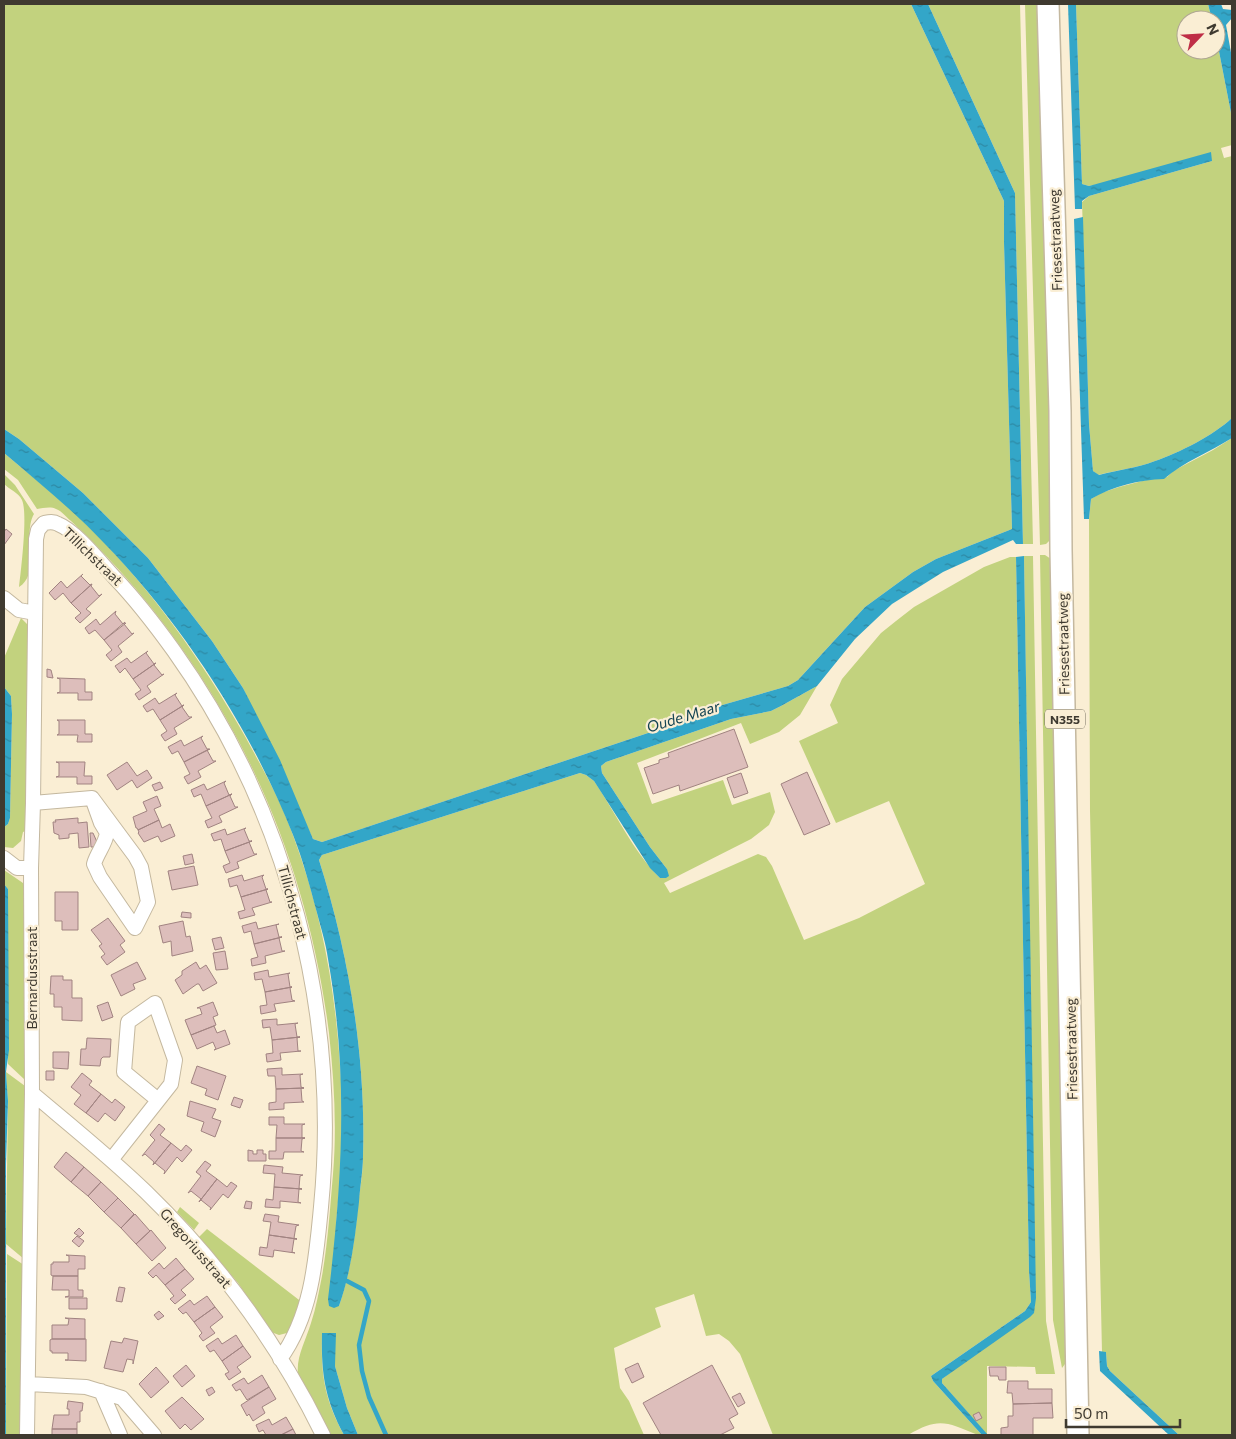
<svg xmlns="http://www.w3.org/2000/svg" width="1236" height="1439" font-family="Commissioner,sans-serif">
<style>
.green{fill:#c2d27e}
.water{fill:url(#water-ripples)}
.lines{fill:none;stroke-linecap:round;stroke-linejoin:round}
.stream{stroke:#33a6c8;stroke-width:4.5}
.building{fill:#ddbebb;stroke:#a18381}
.minor-casing{stroke:#c4b89f;stroke-width:16}
.primary-casing{stroke:#c4b89f;stroke-width:24}
.minor{stroke:#fff;stroke-width:14}
.primary{stroke:#fff;stroke-width:21}
.labels{text-anchor:middle;dominant-baseline:central;stroke-width:4.5;stroke-linejoin:round;paint-order:stroke}
.shield{fill:#faeed4;stroke:#777061;stroke-width:1}
.shield-label{font-size:12px;font-weight:bold;fill:#3f3a30}
.street-label{font-size:14px;fill:#3f3a30;stroke:#faeed4}
.water-label{font-size:15px;font-style:italic;fill:#134352;stroke:#faeed4}
</style>
<defs>
<pattern id="water-ripples" width="26" height="14" patternUnits="userSpaceOnUse" patternTransform="scale(1.25)"><rect width="26" height="14" fill="#33a6c8"/><path d="M2 4q2-2 4 0t4 0M15 11q2-2 4 0t4 0" fill="none" stroke="#2d88a3"/></pattern>
</defs>
<rect width="100%" height="100%" fill="#faeed4"/>
<path class="green" d="M4,4H911L1004,201V243L1012,529L936,559L913,572L865,607L798,680L788,686L705,710L657,730L322,842L313,839L243,688L212,641L148,558L83,493L19,439L4,429Z
M928,4H1020L1033,544H1023L1015,193Z
M1025,4H1039L1053,537L1046,544L1040,545Z
M1076,4H1208L1212,20H1186V50H1216V36L1232,118V145L1221,148L1224,158L1232,156V418C1214,435 1179,453 1155,461C1137,468 1117,470 1098,475L1093,471L1089,424L1082,202L1089,196L1212,161L1089,186L1082,184Z
M1232,438V1435H1179L1110,1371L1107,1366L1106,1352H1102L1090,811L1089,519L1091,499L1101,493L1119,487L1146,480L1167,477L1173,471L1213,450Z
M4,453C30,475 57,496 81,519C147,583 201,658 246,738C264,771 282,803 294,838C321,911 335,987 340,1065C343,1102 343,1139 341,1176C339,1195 336,1214 336,1234C336,1258 338,1282 339,1306C350,1273 355,1240 358,1205C360,1189 363,1173 363,1156C366,1056 349,955 319,860L322,855L580,773L586,775L594,781C616,813 632,850 660,878L667,869L650,847L602,773L601,766L606,762L731,719L771,711L781,706L817,686L800,715L779,732L750,744L741,723L637,763L652,804L723,780L732,805L770,792L775,812L769,825L751,839L664,883L670,893L758,854L766,857L772,866L804,940L859,918L925,884L889,801L836,823L799,741L838,723L830,705L842,679L881,633L896,621L914,607L984,567L1010,557H1016L1029,1271L1031,1302L1025,1311L931,1376L933,1381L982,1435H978C946,1422 939,1417 908,1435H773L740,1354L729,1341L719,1334L706,1336L694,1294L655,1308L661,1327L614,1348L620,1388L629,1401L644,1435H358L347,1408L335,1366V1333L322,1334C321,1375 324,1398 344,1435H331L298,1374C296,1357 306,1340 311,1323C316,1308 319,1291 322,1276C328,1242 330,1208 333,1174C337,1127 334,1079 329,1033C308,866 244,717 135,588C115,565 94,542 71,521C67,518 62,511 56,509C51,506 43,508 37,509L18,480L4,469Z
M4,474L15,485L34,514C22,534 41,574 19,587C21,570 28,513 22,500C19,493 9,489 4,484Z
M1040,555H1045L1051,559L1068,1340L1065,1364L1062,1368L1053,1320Z
M1024,556H1033L1046,1321L1055,1374H1036L1035,1367L987,1366V1435L942,1383V1379L1035,1307Z
M21,618L27,624L29,631L28,830L23,832L21,841L13,848L4,847V827L8,824L10,818L12,714L11,696L4,687V658Z
M4,870L23,883L26,889L25,1080L8,1064V889L4,884Z
M6,1072L25,1086L24,1259L6,1244L8,1101Z
M180,1207L199,1223L194,1230L177,1212Z
M207,1229L303,1303L291,1332L279,1335L271,1332L238,1283L199,1237Z
M7,1254L24,1265L23,1435H6Z"/>
<path class="water" d="M911,4H928L1015,193L1023,544H1016L1013,540L943,572L892,604L855,639L817,686L781,706L771,711L731,719L606,762L601,766L602,773L650,847L667,869L669,876L666,878H660L650,868L594,781L586,775L580,773L322,855L319,860C349,955 366,1056 363,1156C363,1171 360,1187 359,1202C355,1238 351,1272 339,1306L334,1308L329,1306L328,1299C342,1183 349,1076 328,959C326,944 321,928 317,913C310,887 303,860 293,835C252,731 182,623 104,543C73,510 38,482 4,453V429L19,439L83,493L148,558L212,641L243,688L280,760L313,839L322,842L657,730L705,710L788,686L798,680L865,607L913,572L936,559L1012,529L1004,243V201Z
M1068,4H1076L1082,184L1089,186L1211,152L1212,161L1089,196L1082,201V209H1075Z
M1208,4H1221L1223,9L1232,10V18L1226,25L1232,58V118L1216,36V20H1212Z
M1083,217L1089,424L1093,471L1099,475C1117,470 1137,468 1155,461C1179,453 1214,435 1232,418V438C1210,452 1183,462 1164,479C1139,480 1113,486 1091,499L1089,519H1084L1074,219Z
M1024,556L1036,1298L1034,1313L1030,1317L942,1379V1383L988,1435H982L933,1381L931,1376L1025,1311L1031,1302L1029,1271L1016,557Z
M4,687L11,696L12,714L10,818L8,824L4,827Z
M4,884L8,889L9,1050L6,1072L8,1101L6,1164V1435H4Z
M322,1333H336L335,1366L347,1408L358,1435H344C325,1399 321,1374 322,1333Z
M1099,1351L1106,1352L1107,1366L1110,1371L1179,1435H1169L1100,1371Z"/>
<g class="lines">
<path class="stream" d="M347,1281L364,1290L369,1301L359,1345L362,1371L369,1397L386,1435"/>
</g>
<path class="building" d="M6,529L12,534L4,545V532Z
M83,574L81,576L90,585L92,584L71,603L63,593L55,600L49,593L61,581L67,588Z
M92,584L91,586L99,596L102,594L86,609L91,613L80,623L75,618L81,613L71,603Z
M116,611L115,614L123,624L125,622L104,640L95,630L89,634L85,628L96,619L100,625Z
M126,623L124,624L132,634L134,633L118,646L122,652L111,661L106,655L112,650L104,640Z
M148,651L146,653L154,664L156,663L133,679L125,668L120,673L115,666L127,658L131,663Z
M156,663L154,665L162,675L164,674L147,686L151,692L139,700L135,694L141,690L133,679Z
M47,669L51,670L53,678L47,677Z
M57,678L85,679V692H92V700H78V693H57L60,692V679Z
M177,693L175,695L182,706L184,705L160,720L153,709L147,712L143,706L155,698L159,704Z
M184,705L182,707L189,717H192L174,728L177,734L165,741L161,735L167,731L160,720Z
M57,720H85V734H92V742H77L78,735H57L59,734V721Z
M734,729L748,767L680,791L679,785L653,794L644,768L659,763V760L669,757L668,753Z
M203,736L201,738L207,749H209L184,762L178,751L172,754L168,747L181,740L184,746Z
M210,749L207,750L213,761H216L198,771L201,777L188,784L184,777L190,774L184,762Z
M56,762H85L84,776H92V784H77V777H56L59,776V763Z
M127,762L137,776L147,770L152,778L137,788L132,780L117,790L107,775Z
M807,772L830,824L804,835L781,784Z
M741,773L748,793L734,798L727,778Z
M226,781L224,783L229,795L232,794L206,806L201,794L194,797L191,790L204,784L207,790Z
M160,782L163,788L155,791L152,785Z
M232,794L230,796L235,807H238L219,816L222,822L208,828L205,821L212,818L206,806Z
M157,796L161,806L154,809L159,820L138,830L137,828H136L133,817L147,811L143,802Z
M78,818V823L87,822L89,847L79,848L78,833L69,834V838L59,839V835L54,833L53,822H56L55,820Z
M159,820L162,828L170,824L175,836L161,842L158,836L144,842L138,833L139,832L138,830Z
M246,828L244,829L249,841H252L225,851L221,839L214,841L211,834L225,829L227,835Z
M90,833H93L97,842L94,847H91Z
M252,841L249,842L254,854H257L237,862L239,868L226,873L223,866L230,863L225,851Z
M192,854L194,863L185,865L183,856Z
M194,866L198,885L172,890L168,871Z
M242,875L244,881L264,875L262,877L266,889H268L241,897L237,885L230,887L228,879Z
M268,889L266,890L270,902H272L252,908L255,915L240,919L238,912L245,910L241,897Z
M55,892H78V930H62V921H55Z
M182,912L191,913V918L181,917Z
M108,918L125,941L120,945L125,952L107,965L101,957L105,954L99,946L102,944L91,930Z
M183,921L186,937L190,936L193,951L172,956L171,941L163,943L159,926Z
M256,922L258,929L279,924L276,925L279,937H282L254,944L251,931L244,933L242,926Z
M221,937L224,948L215,950L212,939Z
M282,937L279,938L282,951H285L265,956L266,963L252,966L251,959L258,957L254,944Z
M225,951L228,969L216,970L213,953Z
M137,962L146,979L133,984L135,989L121,996L111,975Z
M196,962L200,969L206,965L217,983L203,991L199,984H197L183,994L175,980L182,975V971Z
M268,970L269,977L290,973L288,974L290,987H292L265,992L262,979L255,980L254,973Z
M51,976H63V980H72V998H82V1021L62,1020V1007H54V994H50Z
M292,987L290,988L292,1000L295,1001L274,1004L276,1011L261,1014L260,1006L267,1005L265,992Z
M108,1002L113,1017L102,1021L97,1006Z
M213,1002L218,1015L213,1017L216,1025L191,1035L185,1020L202,1014L200,1008H197Z
M277,1019V1025L298,1023L295,1024L297,1037H300L272,1040L270,1027L263,1028L262,1020Z
M214,1026L217,1033L225,1030L230,1044L214,1050L216,1049L213,1042L197,1049L191,1035Z
M300,1037L297,1038L298,1051H301L280,1053L281,1060L267,1062L266,1054L273,1053L272,1040Z
M87,1038L111,1039L110,1057H103L101,1059L100,1066L80,1065L81,1049H86Z
M53,1052H69L68,1069L53,1068Z
M197,1066L226,1076L218,1100L205,1095L207,1089L191,1083Z
M282,1068V1075L303,1074L300,1075L301,1087L304,1088L276,1089L275,1076H268L267,1069Z
M46,1071H54V1080H46Z
M82,1073L92,1081L89,1085L101,1094L86,1113L74,1104L81,1095L71,1087Z
M301,1088L302,1101L304,1102L284,1103V1109L269,1110V1103L276,1102V1089L304,1088Z
M101,1094L112,1103L115,1099L125,1107L115,1121L105,1113L98,1122L86,1113Z
M234,1097L243,1100L240,1108L231,1105Z
M190,1101L216,1109L212,1118L221,1121L215,1137L201,1131L204,1122L187,1116Z
M269,1117H284V1124H305L302,1125V1138H305H276L277,1125H269Z
M159,1124L165,1129L160,1135L171,1143L153,1165L154,1162L145,1154L142,1156L155,1140L150,1135Z
M276,1138H305L302,1139L301,1151L304,1152H284L283,1159H269V1151H276Z
M171,1143L181,1151L186,1145L192,1150L182,1162L177,1157L164,1174L165,1171L155,1163L153,1165Z
M248,1150L253,1151V1154H257V1150H263V1154H266V1161H248Z
M66,1152L84,1167L71,1182L54,1167Z
M205,1161L211,1165L206,1171L217,1179L199,1202L201,1199L191,1191L188,1193L201,1176L196,1172Z
M264,1165L283,1167L282,1173L303,1175L300,1176L299,1188L302,1189L274,1187L275,1174L263,1173Z
M84,1167L101,1182L88,1196L71,1182Z
M217,1179L227,1187L231,1182L237,1186L228,1198L223,1194L210,1210L211,1208L201,1200L199,1202Z
M101,1182L118,1198L104,1212L88,1196Z
M274,1187L302,1189H299L298,1202L301,1203L280,1201V1208L265,1207L266,1199L273,1200Z
M118,1198L134,1214L121,1228L104,1212Z
M246,1201L252,1202L251,1209L244,1208Z
M135,1214L150,1231L136,1244L121,1228Z
M265,1214L279,1216L278,1222L299,1225L296,1226L294,1238L297,1239L269,1235L271,1222L263,1221Z
M79,1228L84,1233L80,1237L74,1233Z
M151,1230L166,1248L152,1261L136,1244Z
M269,1235L297,1239H294L292,1252L295,1253L274,1250L273,1257L259,1255L260,1247L267,1248Z
M77,1236L84,1241L79,1247L72,1241Z
M66,1255L85,1256V1269H78V1276H53L51,1275V1264H53V1262H69V1256Z
M176,1258L185,1269L165,1285L156,1275L153,1278L148,1273L159,1263L164,1269Z
M185,1269L194,1279L181,1290L186,1295L175,1304L170,1299L174,1296L165,1285Z
M53,1276H78V1290H83V1297H65L69,1296V1290H52Z
M119,1287L125,1288L122,1302L116,1301Z
M207,1296L215,1307L194,1322L186,1312L183,1314L178,1309L190,1300L194,1305Z
M69,1298H87V1309H69Z
M215,1307L223,1317L210,1327L215,1333L203,1341L199,1336L202,1333L194,1322Z
M159,1311L164,1316L158,1320L154,1315Z
M65,1318L85,1319V1339H52V1325H68L69,1319Z
M236,1335L243,1346L222,1361L214,1350L210,1352L206,1346L218,1338L222,1344Z
M124,1338L138,1341L133,1364V1360L127,1359L123,1372L104,1368L111,1341L122,1343Z
M52,1339H86V1361L65,1360H68V1353H52V1351H50V1340Z
M243,1346L251,1357L237,1367L241,1372L229,1380L225,1374L229,1372L222,1361Z
M638,1363L644,1377L632,1383L625,1369Z
M186,1365L195,1376L182,1387L173,1376Z
M712,1365L738,1414L729,1419L734,1428L720,1435H661L643,1403Z
M156,1367L169,1382L151,1398L139,1384Z
M989,1367H1006V1380H999L998,1376H990Z
M262,1375L269,1387L247,1400L240,1389L236,1391L232,1385L244,1378L248,1384Z
M1008,1381H1028V1389H1052V1403L1013,1404L1012,1393H1007Z
M212,1387L215,1392L209,1396L206,1390Z
M269,1387L276,1399L262,1407L265,1413L253,1421L249,1414L247,1416L241,1405Z
M740,1393L745,1403L738,1407L732,1397Z
M182,1397L204,1419L191,1430L185,1424L180,1429L165,1411Z
M68,1401L83,1403L82,1411H80V1422H77V1429H52L54,1415H69V1409H67Z
M1052,1403L1053,1418H1033V1435H1001V1428L1008,1427V1416H1013V1404Z
M979,1412L982,1418L976,1421L973,1415Z
M286,1417L293,1429L281,1435H266L263,1430L259,1432L256,1425L269,1419L272,1425Z
M52,1429H77V1435H52Z
M293,1429L296,1435H281Z"/>
<g class="lines">
<g class="minor-casing">
<path id="minor" d="M4,598L19,610L35,613
M33,803L92,798L135,856L141,867L148,902L135,928L100,877L94,864C97,853 105,845 107,833L101,823L92,798
M4,858L17,868H31
M32,1093C70,1125 110,1157 146,1192C218,1262 279,1345 323,1435
M111,1160L171,1084L175,1060L155,1003L128,1022L124,1072L158,1100
M28,1384L86,1387L122,1398L154,1435
M101,1391L120,1435
M27,1435L32,1093L31,868L33,803L36,539L38,530L44,523C49,522 53,521 58,524C76,531 101,563 115,578C137,601 156,626 174,651C288,811 340,1012 321,1207C316,1259 312,1315 280,1359"/>
</g>
<g class="primary-casing">
<path id="primary" d="M1048,4L1060,411L1061,550L1078,1435"/>
</g>
<use href="#minor" class="minor"/>
<use href="#primary" class="primary"/>
</g>
<g class="labels">
<rect class="shield" x="1045" y="709.5" width="40" height="19" rx="4"/>
<g class="shield-label">
<text x="1065" y="719">N355</text>
</g>
<g class="street-label">
<text transform="translate(1055 240) rotate(-92)">Friesestraatweg</text>
<text transform="translate(93 556) rotate(44)">Tillichstraat</text>
<text transform="translate(1063 644) rotate(-91)">Friesestraatweg</text>
<text transform="translate(293 902) rotate(75)">Tillichstraat</text>
<text transform="translate(31 978) rotate(-90)">Bernardusstraat</text>
<text transform="translate(1071 1049) rotate(-91)">Friesestraatweg</text>
<text transform="translate(196 1248) rotate(49)">Gregoriusstraat</text>
</g>
<g class="water-label">
<text transform="translate(683 716) rotate(-17)">Oude Maar</text>
</g>
</g>
<rect width="1236" height="1439" fill="none" stroke="#3f3a30" stroke-width="10"/>
<g transform="translate(1201 35) rotate(65)"><circle r="24" fill="#faeed4" stroke="#afa692"/>
<path d="M0-4L9 19L0 12L-9 19Z" fill="#bf2e46"/>
<text y="-8" font-size="14" font-weight="bold" text-anchor="middle" fill="#3f3a30">N</text>
</g>
<path d="M1066 1419v8h114v-8" fill="none" stroke="#3f3a30" stroke-width="2.5"/>
<text x="1074" y="1419" font-size="15" fill="#3f3a30" stroke="#faeed4" stroke-width="4" paint-order="stroke">50 m</text>
</svg>
